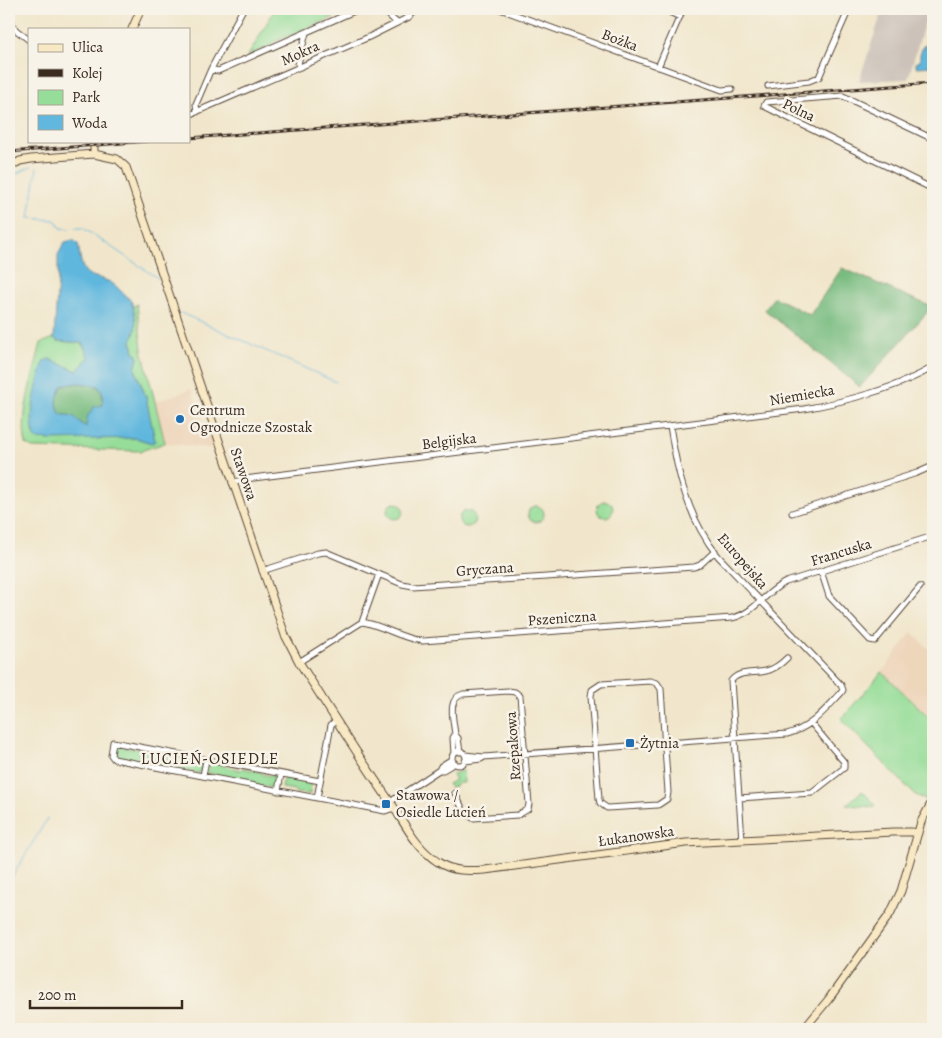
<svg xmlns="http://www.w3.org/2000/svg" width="942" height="1038" font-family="Alegreya,serif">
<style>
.built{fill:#eed6bb}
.industrial{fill:#ccc2b9}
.green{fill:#95dd98;stroke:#68845b}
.forest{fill:#78bc80;stroke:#5a734f}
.water{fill:#61b7de;stroke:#4e707e;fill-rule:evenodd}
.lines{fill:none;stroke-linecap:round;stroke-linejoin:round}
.stream{stroke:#61b7de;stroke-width:1}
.street-casing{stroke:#564638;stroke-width:7}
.secondary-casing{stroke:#564638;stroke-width:9}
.street{stroke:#fff;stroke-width:5}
.secondary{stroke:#f8e8c3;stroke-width:7}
.rail-casing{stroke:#3b2a1e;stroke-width:3}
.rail{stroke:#f7f3e8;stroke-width:1;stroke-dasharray:4;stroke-linecap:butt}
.poi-dot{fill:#1f6fb2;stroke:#f7f3e8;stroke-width:2}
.labels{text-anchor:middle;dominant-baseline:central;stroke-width:5;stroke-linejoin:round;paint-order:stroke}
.street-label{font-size:15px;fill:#3b2a1e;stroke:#f7f3e8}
.poi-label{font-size:15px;fill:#3b2a1e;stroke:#f7f3e8;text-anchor:start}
.neighbourhood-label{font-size:16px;letter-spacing:1px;fill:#3b2a1e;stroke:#f7f3e8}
</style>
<rect width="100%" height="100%" fill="#f7f3e8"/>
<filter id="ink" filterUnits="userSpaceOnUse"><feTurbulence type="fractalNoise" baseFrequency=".02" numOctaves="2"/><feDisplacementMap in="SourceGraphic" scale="10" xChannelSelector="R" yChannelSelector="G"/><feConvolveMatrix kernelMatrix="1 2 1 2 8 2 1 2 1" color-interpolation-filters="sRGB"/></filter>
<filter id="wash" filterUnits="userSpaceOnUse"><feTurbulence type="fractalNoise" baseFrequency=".0096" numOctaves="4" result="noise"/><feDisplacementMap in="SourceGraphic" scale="20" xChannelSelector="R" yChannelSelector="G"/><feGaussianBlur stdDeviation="1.12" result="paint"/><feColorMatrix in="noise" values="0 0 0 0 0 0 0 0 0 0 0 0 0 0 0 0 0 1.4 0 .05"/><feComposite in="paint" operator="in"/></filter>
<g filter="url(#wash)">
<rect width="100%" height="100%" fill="#f1e6cb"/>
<path class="built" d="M191,389L204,426L208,425L216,449L165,443L155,402Z
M912,632L933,653V721L882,672Z"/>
<path class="industrial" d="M883,9H933V25L924,24L908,79L859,81Z"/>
<path class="green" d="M275,9H324L335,17L274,42L272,45L248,56Z
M137,304L142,349L165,443L140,451L32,448L26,444C19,414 34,373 41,343L54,338L58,341L82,343L89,357L77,371L49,359L33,433L136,438L152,443L146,397L135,369L138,358L134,351L131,341C137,331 136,318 133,307Z
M597 509a8 8 0 1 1 16 0a8 8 0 1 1-16 0Z
M387 511a8 8 0 1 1 16 0a8 8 0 1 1-16 0Z
M528 514a8 8 0 1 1 16 0a8 8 0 1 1-16 0Z
M459 519a8 8 0 1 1 16 0a8 8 0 1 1-16 0Z
M882,672L933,721V790L925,800L914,794L841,719Z
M118,745H122L124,747L132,749L135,748L160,752L161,755L175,757L178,756L199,760L203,765L199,773L172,769L170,766L161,765L159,766L135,762L133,759L116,758L115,755Z
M212,762L240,770L243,768L261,772L262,774L271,776L274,774L277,779L276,786L273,788L246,783L244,781L235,779L233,780L218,778L217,775L207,773L208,765Z
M463,770L464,783H459L451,788L448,784L455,780L452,775Z
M285,777L311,781L310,794L296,793L294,790L282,788L283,780Z
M862,791L875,804V807L846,805Z"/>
<path class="forest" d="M842,268L932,307L860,387L765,310L774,297L810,315Z
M80,383L98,386L102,392L103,405L86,427L73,417L60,414C55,402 57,396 63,385Z"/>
<path class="water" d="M933,40V66L916,67V63L920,61V54L923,46L928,45Z
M73,240L78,244C80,253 80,269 88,274C94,278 103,278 110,282C119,287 123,295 131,300C135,313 139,329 131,341L134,351L138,358L135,369L146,397L155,441L152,443L136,438L50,440L36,439C26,417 38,383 44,361L49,359L77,371L89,357L82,343L58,341L54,338L58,279V255L65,242ZM80,383L98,386L102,392L103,405L94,407L87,417L86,427L73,416L60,414C55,402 57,396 63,385Z"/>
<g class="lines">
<path class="stream" d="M37,168L29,218L55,220L61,228L70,229
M9,177L31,167
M75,228H83L89,232L159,279
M181,313L336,382
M9,882L47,819"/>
</g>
</g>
<g filter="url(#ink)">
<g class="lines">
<g class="street-casing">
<path id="street" d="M382,9L397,23
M500,9L722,90L732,89
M663,9L680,17
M9,20L16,30L29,40
M300,67L298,64L306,33
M658,67L683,9
M211,69L218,71L359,9
M768,86L809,81L819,77L849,9
M197,112L196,104L211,69L243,9
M189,115L369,37L409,17L418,9
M933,139L843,96L766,102L764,106L933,189
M232,483L245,479L804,409C843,402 899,388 933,367
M792,513L917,473L933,466
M262,571L318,553L326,552L402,584L413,586L694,567L700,565L715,551
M821,571L829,596L870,640L875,641L920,587
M362,622C383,625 401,639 423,641L732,618C754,614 766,591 786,582L933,536
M299,662L362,622L379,574
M650,681L657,683L661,689L668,792L667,799L658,805L607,808L600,803L599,799L591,696L592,690L601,684Z
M455,735L458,738L460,752
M452 758a7 7 0 1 1 14 0a7 7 0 1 1-14 0Z
M454,754L453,738L455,735C454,721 446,699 463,694L508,691L515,692L520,696L529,804L528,809L518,815L473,818L464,812L455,793
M465,755L484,757L787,734C811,728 825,710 841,693L843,690L841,685L718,556C688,519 677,472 670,426
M465,761L481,759L484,757
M439,770H443L455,763
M203,776L206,760
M320,781L113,742L111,755L114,759L385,811L394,808
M278,791L281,774
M317,798L331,725L336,720
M739,798L812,793L844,768V762L812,724
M390,802L439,770L441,766L452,759
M742,840L731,681C739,670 754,674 766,671C775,669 781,664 787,658"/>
</g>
<g class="secondary-casing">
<path id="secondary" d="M132,29L141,9
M94,154V141
M9,167L20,161L31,159L94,154L117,159L126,167L285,635L299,662C330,710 360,759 393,806C406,826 417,849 438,862C452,872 469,871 485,870L686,843L893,832H911L918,833
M804,1029L828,1000L890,914L901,891L921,822L933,800"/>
</g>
<use href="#street" class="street"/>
<use href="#secondary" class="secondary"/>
<g class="rail-casing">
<path id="rail" d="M189,138L933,83
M9,152L148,141"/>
</g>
<use href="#rail" class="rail"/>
</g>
</g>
<g class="poi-dot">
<circle cx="180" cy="419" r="5"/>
<rect x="625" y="738" width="10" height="10" rx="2.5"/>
<rect x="381" y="799" width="10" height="10" rx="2.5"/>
</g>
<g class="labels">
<g class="street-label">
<text transform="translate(620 40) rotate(21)">Bożka</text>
<text transform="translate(300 53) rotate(-24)">Mokra</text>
<text transform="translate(799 110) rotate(26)">Polna</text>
<text transform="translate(802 395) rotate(-10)">Niemiecka</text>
<text transform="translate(449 441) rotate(-7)">Belgijska</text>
<text transform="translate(244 474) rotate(71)">Stawowa</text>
<text transform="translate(841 552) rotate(-17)">Francuska</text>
<text transform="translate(743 561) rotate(49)">Europejska</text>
<text transform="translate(485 569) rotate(-4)">Gryczana</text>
<text transform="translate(562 618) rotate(-4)">Pszeniczna</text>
<text transform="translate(513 746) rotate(-94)">Rzepakowa</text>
<text transform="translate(636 836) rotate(-8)">Łukanowska</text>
</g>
<g class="poi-label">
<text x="190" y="410">Centrum<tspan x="190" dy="17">Ogrodnicze Szostak</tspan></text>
<text x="640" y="743">Żytnia</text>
<text x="396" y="795">Stawowa /<tspan x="396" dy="17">Osiedle Lucień</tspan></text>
</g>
<g class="neighbourhood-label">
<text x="210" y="759">LUCIEŃ-OSIEDLE</text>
</g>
</g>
<rect width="942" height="1038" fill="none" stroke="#f7f3e8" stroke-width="30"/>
<rect x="28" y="28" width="162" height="115" fill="#f7f3e8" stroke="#aca397"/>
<rect x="38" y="44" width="25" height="8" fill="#f8e8c3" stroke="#aca397"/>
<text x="72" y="52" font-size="15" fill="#3b2a1e">Ulica</text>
<rect x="38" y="69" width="25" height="8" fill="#3b2a1e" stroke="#aca397"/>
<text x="72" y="78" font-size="15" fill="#3b2a1e">Kolej</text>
<rect x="38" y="90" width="25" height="15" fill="#95dd98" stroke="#aca397"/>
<text x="72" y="102" font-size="15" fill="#3b2a1e">Park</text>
<rect x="38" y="115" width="25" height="15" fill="#61b7de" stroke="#aca397"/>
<text x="72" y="128" font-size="15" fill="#3b2a1e">Woda</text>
<path d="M30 1000v8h152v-8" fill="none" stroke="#3b2a1e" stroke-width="2.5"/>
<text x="38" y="1000" font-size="15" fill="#3b2a1e" stroke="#f7f3e8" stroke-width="4" paint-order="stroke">200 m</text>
</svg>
